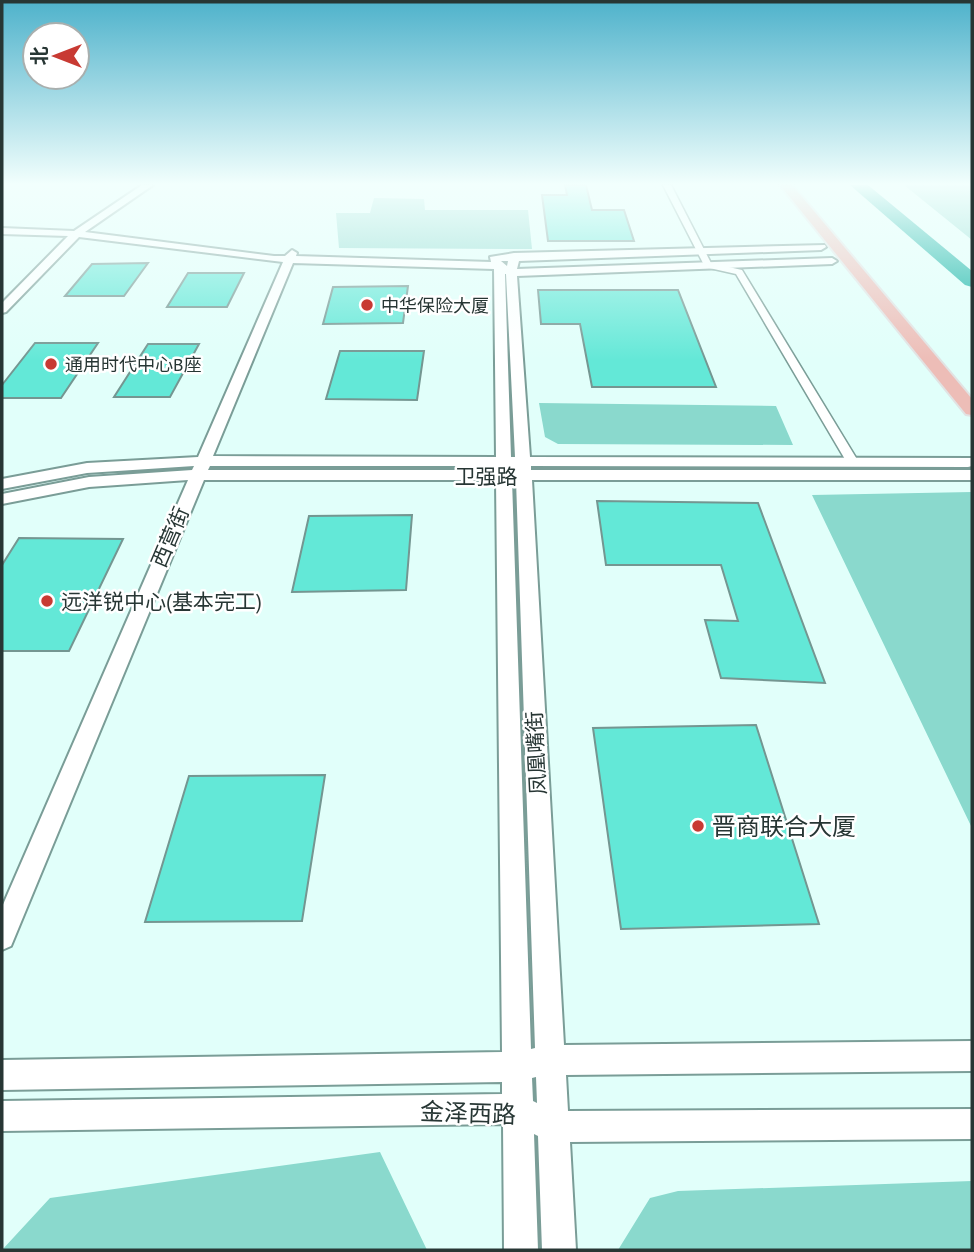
<svg xmlns="http://www.w3.org/2000/svg" width="974" height="1252" font-family="'PT Sans','Noto Sans SC',sans-serif">
<style>
.green{fill:#8ad9cd}
.lines{fill:none;stroke-linecap:round;stroke-linejoin:round}
.river{fill:#08afa0;fill-rule:evenodd}
.building{fill:#63e8d7;stroke:#749691;stroke-width:2}
.minor-casing{stroke:#7a9d97;stroke-width:3}
.tertiary-casing{stroke:#7a9d97;stroke-width:4}
.primary-casing{stroke:#e1e3e3;stroke-width:4}
.minor{fill:#fff;fill-rule:evenodd}
.tertiary{fill:#fff;fill-rule:evenodd}
.primary{fill:#edbdb7;fill-rule:evenodd}
.poi-dot{fill:#c83a33;stroke:#fff;stroke-width:2.5}
.labels{text-anchor:middle;dominant-baseline:central;stroke-width:5;stroke-linejoin:round;paint-order:stroke}
.far-poi-label{font-size:18px;fill:#273634;stroke:#fff;text-anchor:start}
.street-label{font-size:21px;fill:#273634;stroke:#fff}
.poi-label{font-size:21px;fill:#273634;stroke:#fff;text-anchor:start}
.near-poi-label{font-size:24px;fill:#273634;stroke:#fff;text-anchor:start}
.near-street-label{font-size:24px;fill:#273634;stroke:#fff}
</style>
<rect width="100%" height="100%" fill="#e1fffa"/>
<path class="green" d="M904,185H972V240Z
M374,198L424,199L425,210H528L532,249L339,248L336,213H370Z
M539,403L776,406L793,445L558,444L545,437Z
M972,492V828L812,495Z
M380,1152L427,1250H2L50,1198Z
M972,1181V1250H618L650,1198L678,1191Z"/>
<g class="lines">
<path class="river" d="M850,185H868L972,271V287L965,285Z"/>
</g>
<path class="building" d="M565,185H586L592,210H624L634,241H548L542,195H567Z
M148,263L124,296H65L92,264Z
M188,273H244L227,307H167Z
M408,286L403,323L323,324L333,287Z
M538,290H678L716,387H592L580,324H541Z
M35,343H98L61,398H2V385Z
M148,344H199L170,397H114Z
M340,351H424L417,400L326,399Z
M597,501L758,503L825,683L721,678L705,620L738,621L721,565H606Z
M412,515L406,590L292,592L309,516Z
M19,538L123,539L69,651H2V565Z
M756,725L819,924L621,929L593,728Z
M325,775L302,921L145,922L189,776Z"/>
<g class="lines">
<g class="minor-casing">
<path id="minor" d="M663,185H671L711,263L742,270L858,461L856,464L852,465L846,461L736,274L705,267Z"/>
</g>
<g class="tertiary-casing">
<path id="tertiary" d="M142,185H153L85,232L274,256H285L292,250L297,253L296,256L491,262L490,257L514,253L825,245L826,247L821,250L519,261L517,269L832,258L837,261L832,264L517,276L530,457L972,458V466L968,467L531,466V470H972V480H532L564,1045L972,1041V1071L566,1075L568,1111L972,1109V1139L570,1142L576,1250H542L538,1136L534,1134L538,1250H504L503,1124L2,1131V1101L502,1094V1082L2,1090V1060L502,1052L496,480H204L11,946L2,950V907L188,480L89,487L2,504V494L89,477L192,470L194,466L87,473L2,489V479L87,463L198,457L283,262L79,237L6,312L2,313V303L68,236L2,234V228L74,231ZM501,261H508L507,266ZM293,263L494,269L496,457L213,456ZM505,274H506L515,457H511ZM210,466H496V470H208ZM512,480H516L535,1048L531,1049ZM536,1077L537,1103L533,1101L532,1078Z"/>
</g>
<g class="primary-casing">
<path id="primary" d="M780,185H792L972,399V415L966,414Z"/>
</g>
<use href="#minor" class="minor"/>
<use href="#tertiary" class="tertiary"/>
<use href="#primary" class="primary"/>
</g>
<linearGradient id="sky" x2="0" y2="1"><stop stop-color="#4eb2cb"/><stop offset="0.51" stop-color="#f2fffd"/><stop offset="1" stop-color="#f2fffd" stop-opacity="0"/></linearGradient>
<rect width="974" height="361" fill="url(#sky)"/>
<g class="poi-dot">
<circle cx="367" cy="305" r="7"/>
<circle cx="51" cy="364" r="7"/>
<circle cx="47" cy="601" r="7"/>
<circle cx="698" cy="826" r="7"/>
</g>
<g class="labels">
<g class="far-poi-label">
<text x="381" y="305">中华保险大厦</text>
<text x="65" y="364">通用时代中心B座</text>
</g>
<g class="street-label">
<text x="486" y="476">卫强路</text>
<text transform="translate(170 537) rotate(-67)">西营街</text>
<text transform="translate(536 753) rotate(-93)">凤凰嘴街</text>
</g>
<g class="poi-label">
<text x="61" y="601">远洋锐中心(基本完工)</text>
</g>
<g class="near-poi-label">
<text x="712" y="826">晋商联合大厦</text>
</g>
<g class="near-street-label">
<text transform="translate(468 1113) rotate(2)">金泽西路</text>
</g>
</g>
<rect width="974" height="1252" fill="none" stroke="#273634" stroke-width="7"/>
<g transform="translate(56 56) rotate(270)"><circle r="33" fill="#ffffff" stroke="#a9afae" stroke-width="2"/>
<path d="M0-5L12 26L0 18L-12 26Z" fill="#c83a33"/>
<text y="-10" font-size="19" font-weight="bold" text-anchor="middle" fill="#273634">北</text>
</g>
</svg>
